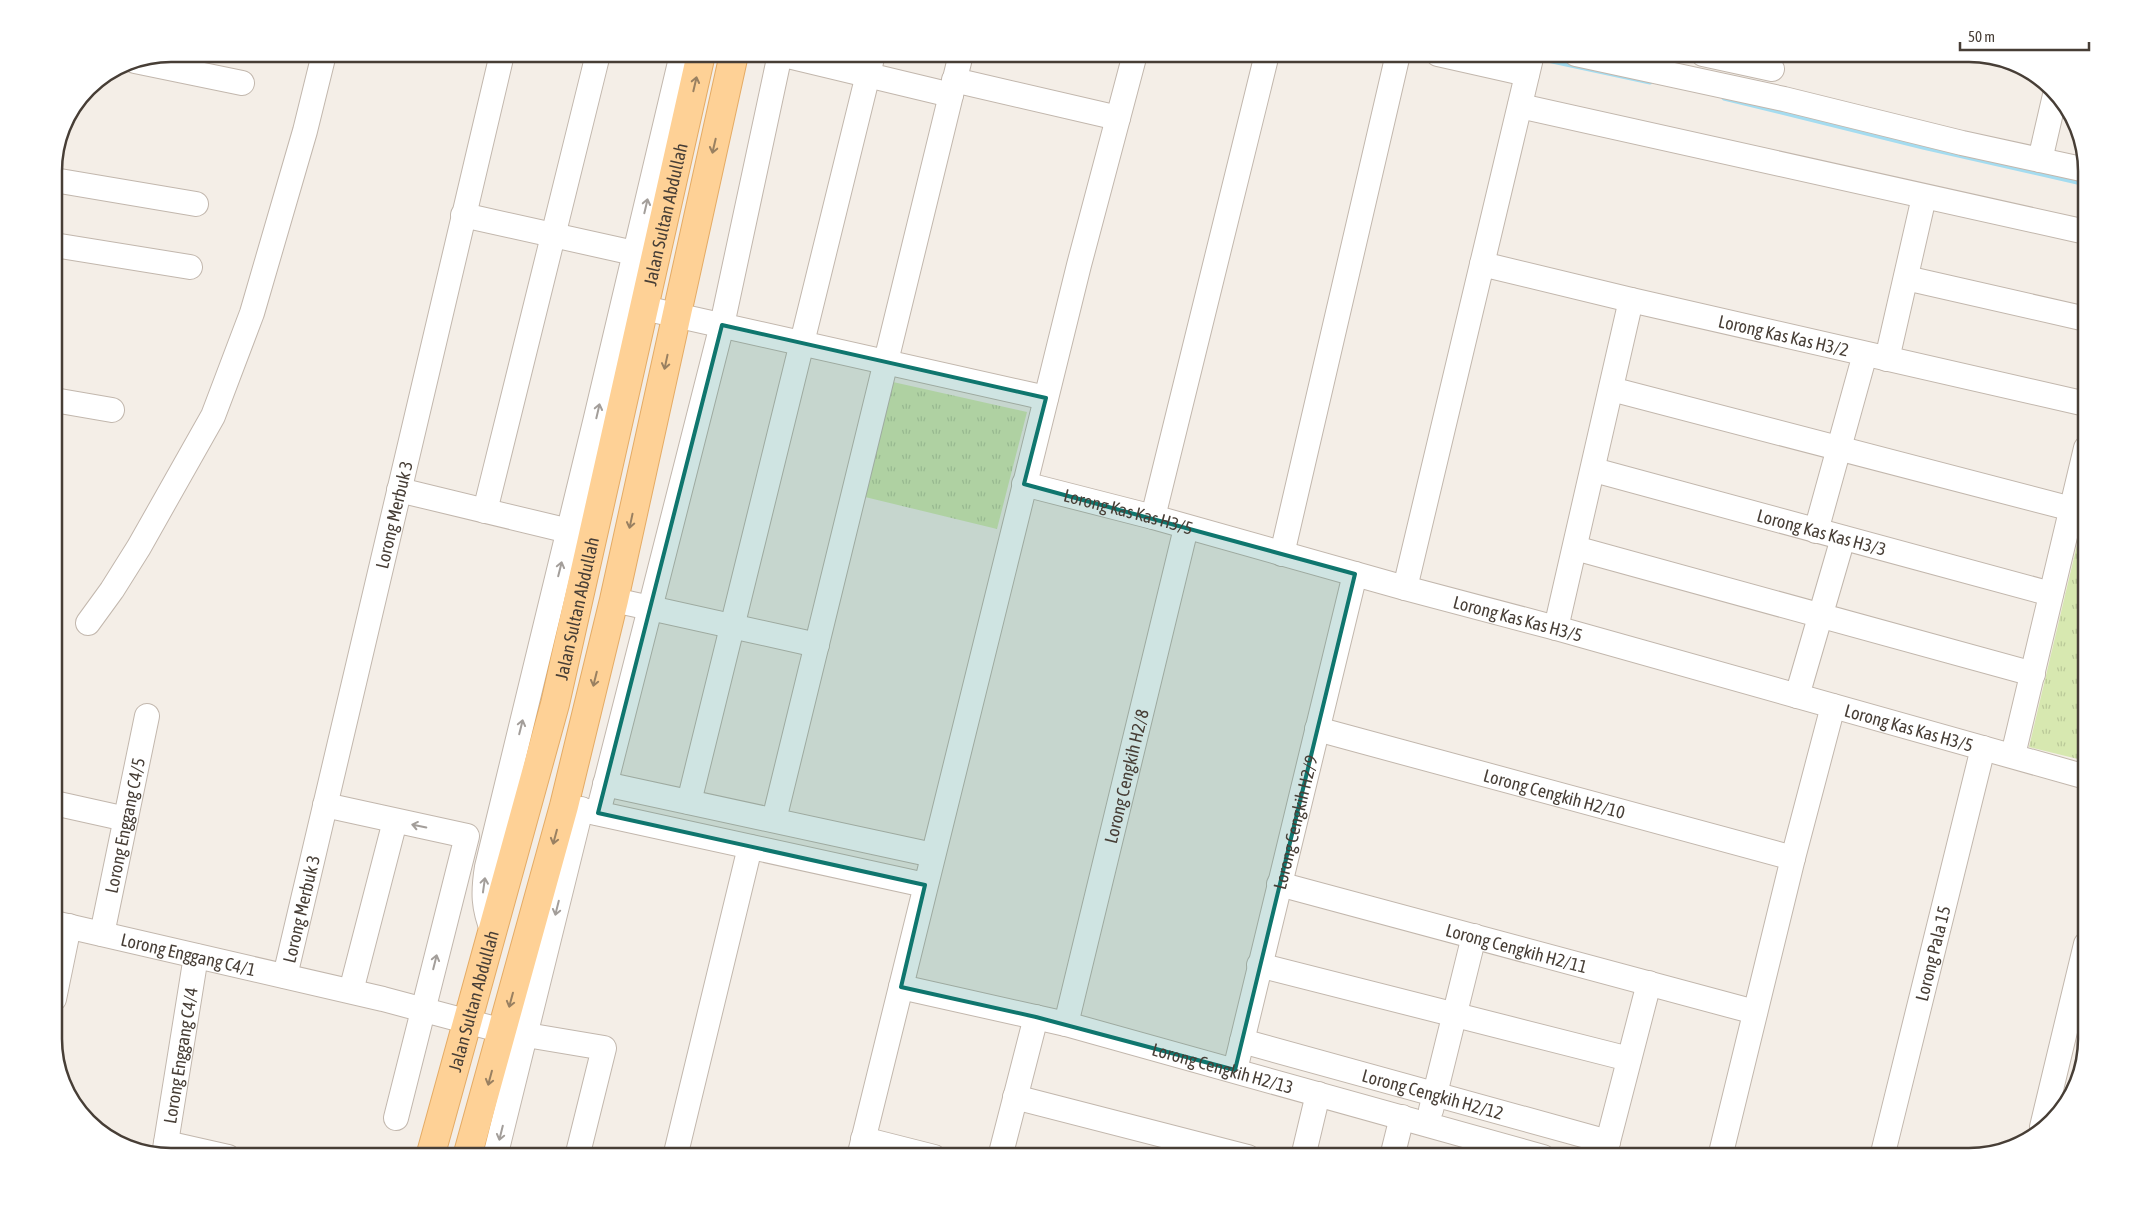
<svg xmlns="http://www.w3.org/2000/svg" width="2140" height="1211" font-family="'Asap Condensed',sans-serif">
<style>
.park{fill:url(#park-tufts)}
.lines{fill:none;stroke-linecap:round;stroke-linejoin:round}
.stream{stroke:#a4dcf0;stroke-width:5}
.minor-casing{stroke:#c2b7ad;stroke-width:26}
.major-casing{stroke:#e4ab65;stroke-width:30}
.minor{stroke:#fff;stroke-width:24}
.major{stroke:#fed196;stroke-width:28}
.oneway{stroke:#998061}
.oneway2{stroke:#a39e9a}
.marked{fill:#0f766e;fill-opacity:0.2;stroke:#0f766e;stroke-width:4;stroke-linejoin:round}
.labels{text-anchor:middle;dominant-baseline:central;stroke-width:4;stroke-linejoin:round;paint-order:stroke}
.street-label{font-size:18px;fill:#473e36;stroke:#fff}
.rim{fill:none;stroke:#473e36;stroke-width:2.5}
</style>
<defs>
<pattern id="park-tufts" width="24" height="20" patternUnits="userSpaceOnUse" patternTransform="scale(1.25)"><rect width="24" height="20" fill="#d7e8b0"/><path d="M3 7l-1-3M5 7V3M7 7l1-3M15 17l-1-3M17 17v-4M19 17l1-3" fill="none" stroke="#bac898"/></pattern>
</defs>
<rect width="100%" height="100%" fill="#f4eee7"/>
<path class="park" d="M893,382L1027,412L997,529L865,497Z
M2086,507V761L2029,747Z"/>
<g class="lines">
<path class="stream" d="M1543,59L1650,82
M1724,98L1923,147L2086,184"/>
<g class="minor-casing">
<g id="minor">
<path d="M780,54L951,95"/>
<path d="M1438,54L1527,74"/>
<path d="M1576,54L1784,99L1962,143L2086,170"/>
<path d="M1703,54L1772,69"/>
<path d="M135,61L242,83"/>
<path d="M954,80L1118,118"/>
<path d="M1520,106L2086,232"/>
<path d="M2040,160L2055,95"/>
<path d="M54,180L196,204"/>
<path d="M463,215L634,253"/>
<path d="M54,245L190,267"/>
<path id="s1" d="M1482,264L1631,300L2086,404"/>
<path d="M1906,278L2086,319"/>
<path d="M644,308L1046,398"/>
<path d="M1887,359L1924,197"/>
<path d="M1611,389L2072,509"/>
<path d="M54,400L112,410"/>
<path id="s2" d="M1594,470L2051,594"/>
<path id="s3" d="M1024,484L1153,517L1405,588L1556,628L2086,777"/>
<path d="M399,490L569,531"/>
<path d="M485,511L598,54"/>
<path d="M1153,517L1267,54"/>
<path d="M1816,531L1865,354"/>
<path d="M1575,548L2033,674"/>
<path d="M1282,554L1398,54"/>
<path d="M1405,588L1532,54"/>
<path d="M614,600L817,645"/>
<path d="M88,623L112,590L139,547L213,416L252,313L305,131L324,54"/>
<path d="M1556,628L1631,300"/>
<path d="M1797,696L1843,538"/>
<path id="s4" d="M1317,729L1793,858"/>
<path d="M2013,755L2086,448"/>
<path d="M605,784L933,855"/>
<path d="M689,802L873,54"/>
<path d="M54,803L126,819"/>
<path d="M325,805L467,836L396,1118"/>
<path d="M564,806L925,885"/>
<path d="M598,813L722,325L780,54"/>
<path d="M774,820L961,54"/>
<path id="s5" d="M1279,884L1755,1012"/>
<path id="s6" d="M54,923L383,999L503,1031L604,1048L577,1157"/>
<path d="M493,932C483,907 483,892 487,867L595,422L682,54"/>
<path id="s7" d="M102,934L147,716"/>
<path d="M1259,965L1629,1059"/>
<path id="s8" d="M285,976L502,54"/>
<path id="s9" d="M901,987L1066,1024L1543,1157"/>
<path d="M351,991L395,821"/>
<path d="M54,999L69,926"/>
<path id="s10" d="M1066,1024L1186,528"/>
<path id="s11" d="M1242,1041L1608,1142"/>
<path id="s12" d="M1235,1070L1355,574"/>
<path d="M1015,1097L1248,1157"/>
<path d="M1431,1110L1474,936"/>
<path d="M2042,1127L2086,944"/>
<path d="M863,1139L934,1157"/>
<path d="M166,1143L228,1157"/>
<path id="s13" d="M164,1155L196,956"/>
<path d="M495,1157L581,809"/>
<path d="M675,1157L750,847"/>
<path d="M859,1157L1079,265L1135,54"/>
<path d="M1000,1157L1036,1017"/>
<path d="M1303,1157L1318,1094"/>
<path d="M1392,1157L1402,1117"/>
<path d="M1604,1157L1649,983"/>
<path d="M1720,1157L1793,858L1833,706"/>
<path id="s14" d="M1882,1157L1983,748"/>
</g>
</g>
<g class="major-casing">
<g id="major">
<path id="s15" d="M430,1157L555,704L701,54"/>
<path d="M467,1157L564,806L614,600L734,54"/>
</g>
</g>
<use href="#minor" class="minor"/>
<use href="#major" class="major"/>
</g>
<defs><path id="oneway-shaft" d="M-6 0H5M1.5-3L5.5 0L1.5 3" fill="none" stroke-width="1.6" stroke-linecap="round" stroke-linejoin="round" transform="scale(1.25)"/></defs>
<g class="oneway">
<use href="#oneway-shaft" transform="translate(695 84) rotate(-77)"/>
<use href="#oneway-shaft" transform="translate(714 146) rotate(103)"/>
<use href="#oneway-shaft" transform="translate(666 362) rotate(102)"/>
<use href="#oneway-shaft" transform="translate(631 521) rotate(102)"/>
<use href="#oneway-shaft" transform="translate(595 679) rotate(104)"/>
<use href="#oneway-shaft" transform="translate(555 837) rotate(105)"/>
<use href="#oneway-shaft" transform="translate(511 1000) rotate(105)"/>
<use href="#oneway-shaft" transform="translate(490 1078) rotate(105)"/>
</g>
<g class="oneway2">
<use href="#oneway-shaft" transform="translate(646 206) rotate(-77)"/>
<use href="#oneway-shaft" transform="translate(598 411) rotate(-77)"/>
<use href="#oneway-shaft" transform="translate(560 569) rotate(-76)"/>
<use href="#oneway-shaft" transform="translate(521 727) rotate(-76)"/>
<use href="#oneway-shaft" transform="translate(419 826) rotate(-168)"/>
<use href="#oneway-shaft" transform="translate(484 885) rotate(-82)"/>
<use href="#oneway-shaft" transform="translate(557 908) rotate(104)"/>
<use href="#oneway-shaft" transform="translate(435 962) rotate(-76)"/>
<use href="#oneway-shaft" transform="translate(501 1133) rotate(104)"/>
</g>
<path class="marked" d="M722,325L1046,398L1024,484L1355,574L1235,1070L1036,1017L901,987L925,885L598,813Z"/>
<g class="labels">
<g class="street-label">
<text stroke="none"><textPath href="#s15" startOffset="972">Jalan Sultan Abdullah</textPath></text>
<text stroke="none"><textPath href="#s1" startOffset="310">Lorong Kas Kas H3/2</textPath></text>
<text stroke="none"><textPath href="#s3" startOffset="108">Lorong Kas Kas H3/5</textPath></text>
<text stroke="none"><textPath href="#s8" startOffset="474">Lorong Merbuk 3</textPath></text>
<text stroke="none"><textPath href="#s2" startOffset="236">Lorong Kas Kas H3/3</textPath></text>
<text stroke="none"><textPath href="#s15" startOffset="568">Jalan Sultan Abdullah</textPath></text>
<text stroke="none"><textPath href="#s3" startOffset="512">Lorong Kas Kas H3/5</textPath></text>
<text stroke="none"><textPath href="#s3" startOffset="918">Lorong Kas Kas H3/5</textPath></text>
<text stroke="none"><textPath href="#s10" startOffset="255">Lorong Cengkih H2/8</textPath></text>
<text stroke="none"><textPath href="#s4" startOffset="246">Lorong Cengkih H2/10</textPath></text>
<text stroke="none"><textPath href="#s12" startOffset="255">Lorong Cengkih H2/9</textPath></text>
<text stroke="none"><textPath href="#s7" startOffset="111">Lorong Enggang C4/5</textPath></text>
<text stroke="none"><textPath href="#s8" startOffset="69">Lorong Merbuk 3</textPath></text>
<text stroke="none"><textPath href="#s5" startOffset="246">Lorong Cengkih H2/11</textPath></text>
<text stroke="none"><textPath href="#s14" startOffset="210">Lorong Pala 15</textPath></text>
<text stroke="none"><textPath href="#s6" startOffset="138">Lorong Enggang C4/1</textPath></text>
<text stroke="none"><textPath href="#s15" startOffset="162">Jalan Sultan Abdullah</textPath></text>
<text stroke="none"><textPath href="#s13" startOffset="101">Lorong Enggang C4/4</textPath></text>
<text stroke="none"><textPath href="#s9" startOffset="332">Lorong Cengkih H2/13</textPath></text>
<text stroke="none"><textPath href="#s11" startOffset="198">Lorong Cengkih H2/12</textPath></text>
</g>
</g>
<path d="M0 0H2140V1211H0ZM171 62H1969A109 109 0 0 1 2078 171V1039A109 109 0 0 1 1969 1148H171A109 109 0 0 1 62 1039V171A109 109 0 0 1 171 62Z" fill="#fff" fill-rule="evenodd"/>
<path class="rim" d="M171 62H1969A109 109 0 0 1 2078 171V1039A109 109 0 0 1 1969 1148H171A109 109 0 0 1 62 1039V171A109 109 0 0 1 171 62Z"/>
<path d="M1960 42v8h129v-8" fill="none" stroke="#473e36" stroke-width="2.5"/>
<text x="1968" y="42" font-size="15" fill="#473e36" stroke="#ffffff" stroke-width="4" paint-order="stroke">50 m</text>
</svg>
